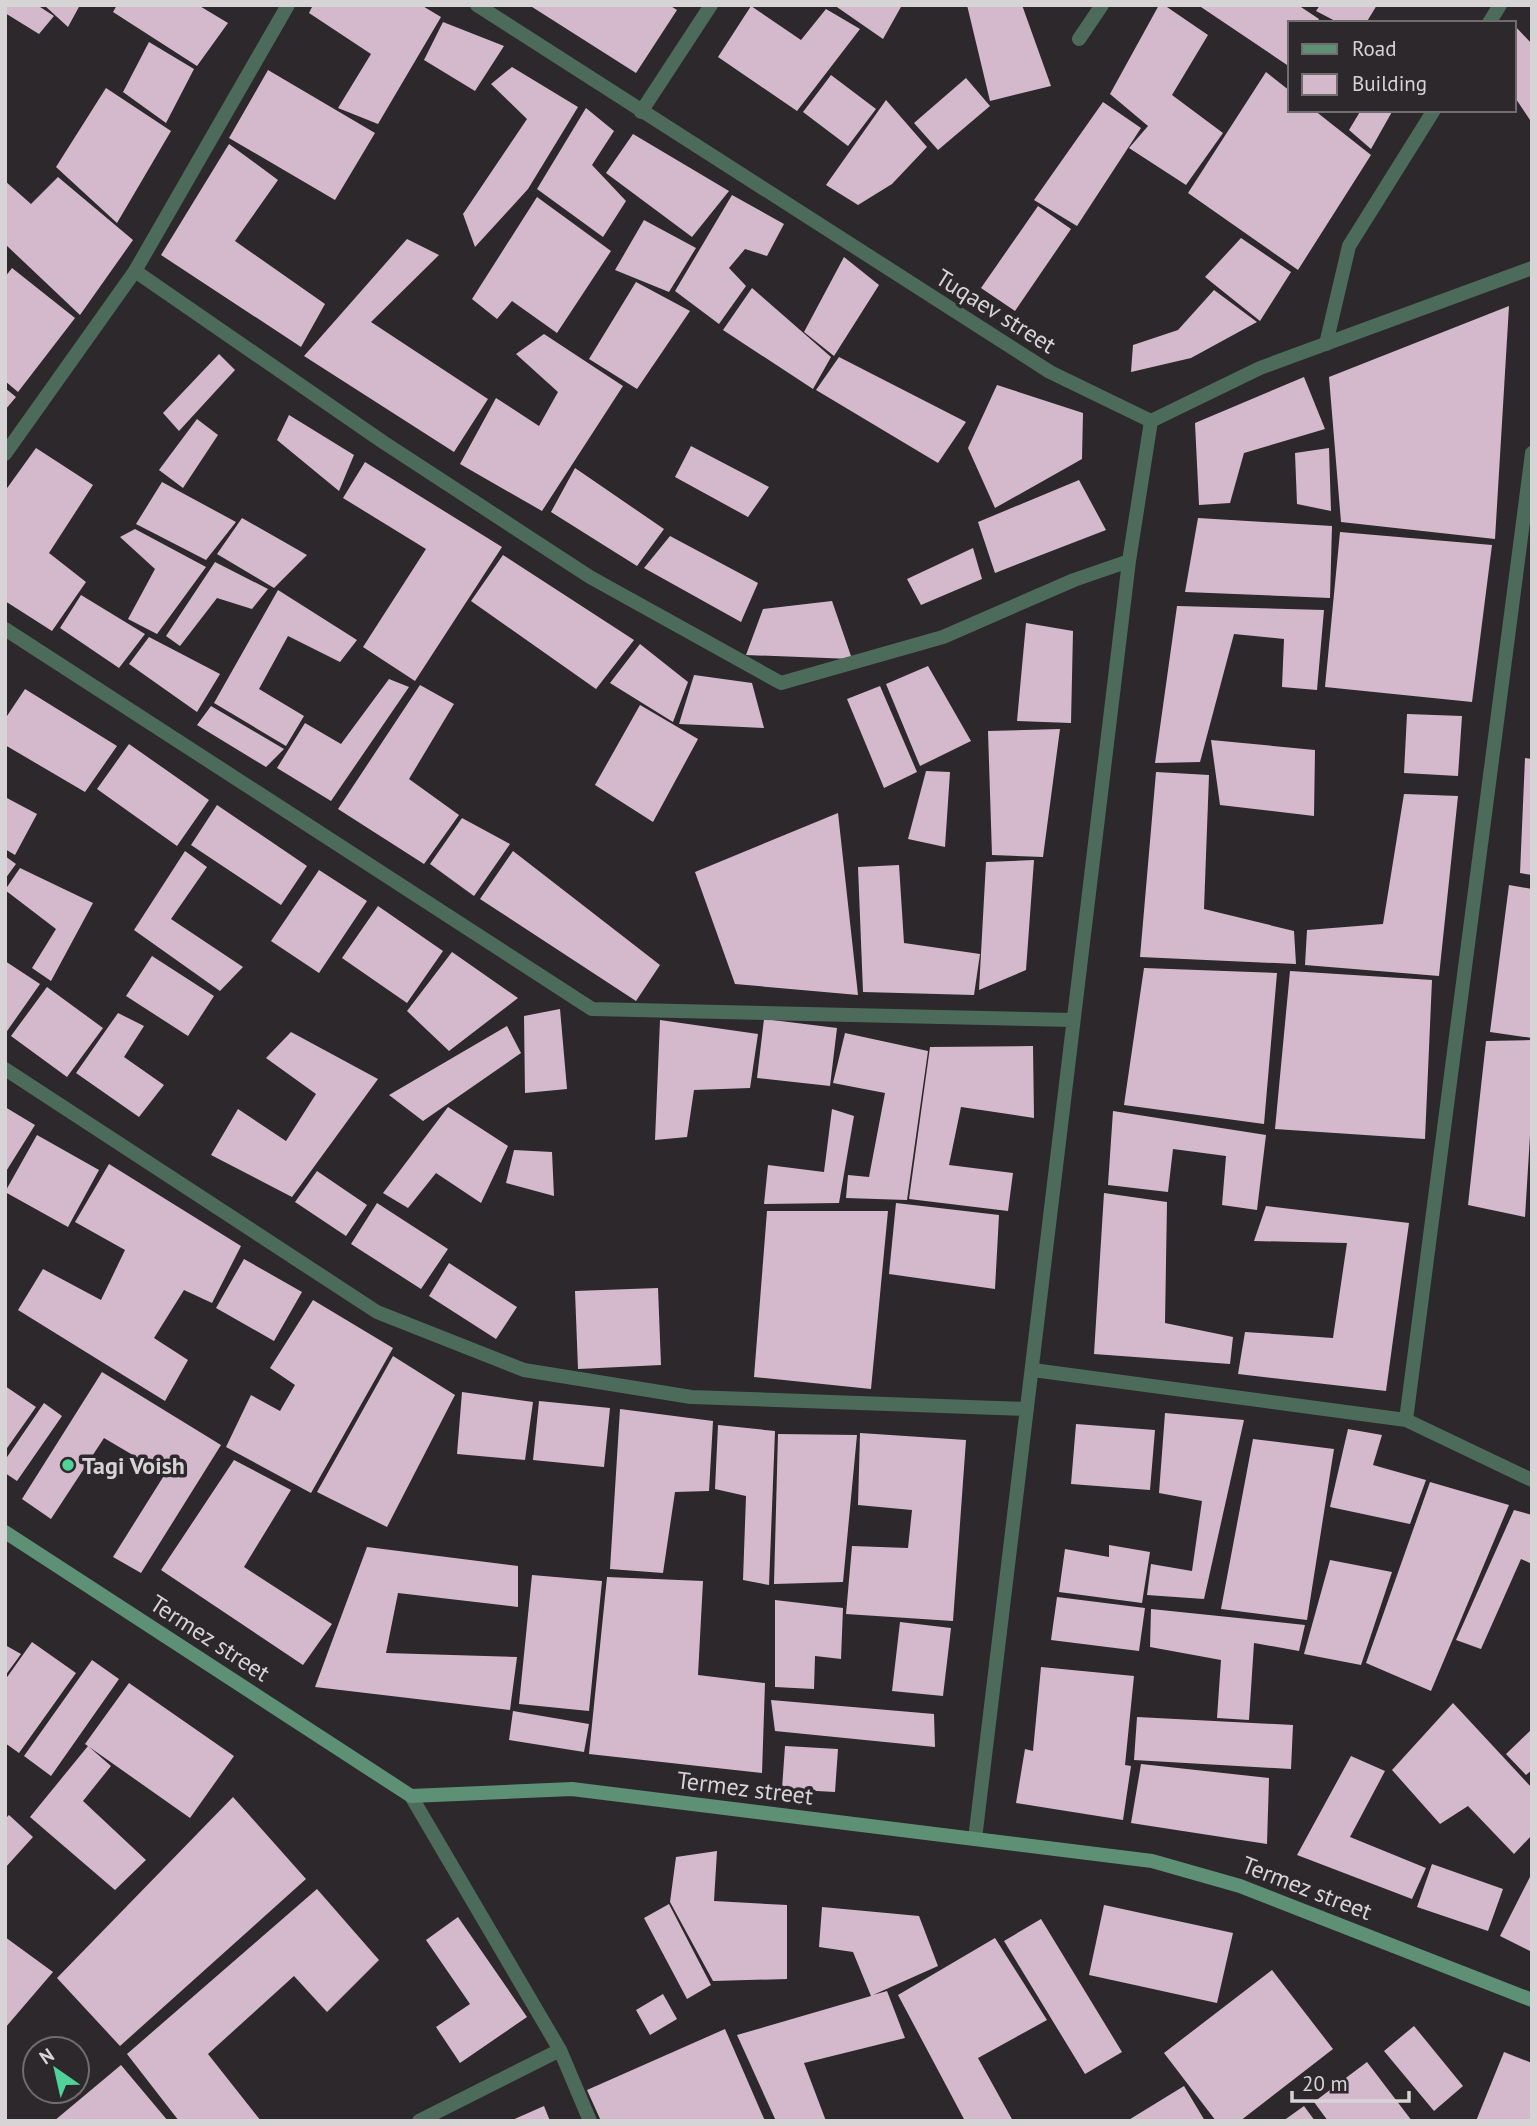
<svg xmlns="http://www.w3.org/2000/svg" width="1537" height="2126" font-family="'PT Sans',sans-serif">
<style>
.building{fill:#d4b9cd}
.lines{fill:none;stroke-linecap:round;stroke-linejoin:round}
.service{stroke:#4c6b5a;stroke-width:14}
.minor{stroke:#4c6b5a;stroke-width:14}
.secondary{stroke:#5d9075;stroke-width:14}
.poi-dot{fill:#50d398;stroke:#2d282b;stroke-width:2.5}
.labels{text-anchor:middle;dominant-baseline:central;stroke-width:7;stroke-linejoin:round;paint-order:stroke}
.street-label{font-size:24px;fill:#d7d4d6;stroke:#2d282b}
.poi-label{font-size:24px;font-weight:bold;fill:#d7d4d6;stroke:#2d282b;text-anchor:start}
</style>
<rect width="100%" height="100%" fill="#2d282b"/>
<path class="building" d="M5,5H37L54,16L39,34L5,13Z
M44,5H80L68,27Z
M117,5H198L228,23L197,66L113,12Z
M313,5H421L441,17L378,124L338,108L371,54L309,13Z
M529,5H669L677,10L636,73Z
M834,5H902L883,39Z
M967,5H1022L1051,86L990,101Z
M1159,5H1164L1208,35L1172,95L1223,133L1186,185L1129,148L1148,126L1110,94Z
M1198,5H1298L1319,19L1317,23H1290V67Z
M1320,5H1377L1366,23H1339L1316,11Z
M751,6L801,40L826,9L860,29L797,111L718,57Z
M443,22L504,46L475,91L424,60Z
M1514,25L1532,44V123L1514,96Z
M149,42L194,69L166,123L123,92Z
M512,67L578,107L528,189L475,247L463,214L527,119L491,84Z
M268,70L375,133L335,200L229,138Z
M1266,72L1290,91V110H1314L1371,155L1298,270L1188,193Z
M831,75L876,109L848,146L803,112Z
M966,78L990,106L938,150L914,123Z
M106,88L171,131L117,223L56,167Z
M886,100L927,147L892,184L858,205L826,185Z
M1103,102L1141,128L1077,226L1034,200Z
M586,108L614,131L592,165L626,201L603,237L537,189Z
M1361,110H1393L1371,149L1349,130Z
M633,134L729,191L692,237L606,173Z
M229,144L278,180L235,241L325,304L301,347L161,255Z
M58,177L133,240L80,315L5,244V181L31,204Z
M732,195L784,224L767,256L745,249L729,268L746,286L719,324L675,291Z
M537,197L611,251L557,333L512,301L497,319L472,299Z
M1038,206L1071,229L1015,311L981,288Z
M644,220L696,248L669,292L615,270Z
M1241,238L1291,272L1260,321L1205,277Z
M407,239L439,255L371,322L488,399L454,452L304,356Z
M844,257L879,285L834,356L804,332Z
M12,268L75,318L18,392L5,381V277Z
M636,282L690,311L637,389L589,359Z
M752,288L831,357L813,389L723,330Z
M1214,290L1257,322L1191,358L1131,372L1133,345L1178,330Z
M1509,306L1495,539L1341,522L1329,377Z
M544,334L623,386L542,511L460,464L496,398L539,426L558,392L516,354Z
M219,354L235,370L179,431L163,413Z
M839,357L966,422L938,463L816,390Z
M1304,377L1325,429L1244,453L1230,503L1199,505L1195,423Z
M997,385L1083,413L1082,459L995,508L968,448Z
M5,388L16,397L5,410Z
M289,415L354,455L339,491L277,440Z
M197,419L218,435L183,488L159,470Z
M691,446L769,487L748,517L675,477Z
M36,448L93,485L49,553L86,582L52,631L5,601V491Z
M1329,448L1331,511L1297,504L1295,453Z
M365,462L502,547L415,681L363,647L426,549L343,498Z
M575,468L664,529L637,566L551,512Z
M1079,480L1106,530L995,573L978,522Z
M162,482L236,522L206,560L136,524Z
M242,518L307,555L274,588L217,554Z
M1198,518L1332,526L1330,598L1185,592Z
M135,529L206,567L157,634L128,619L155,569L120,537Z
M1340,532L1492,545L1472,702L1325,687Z
M670,536L758,583L741,622L644,568Z
M973,548L982,579L921,605L907,579Z
M503,555L634,640L596,689L471,601Z
M215,562L268,589L252,609L217,598L180,646L166,636Z
M278,590L357,640L340,662L288,636L259,689L304,716L286,746L214,703Z
M81,595L145,634L119,668L60,628Z
M832,601L852,659L746,655L763,609Z
M1177,606L1324,610L1317,690L1282,687L1284,639L1234,634L1200,762L1155,763Z
M1026,623L1073,631L1071,723L1017,721Z
M149,637L220,674L197,712L129,664Z
M640,644L688,682L673,722L610,683Z
M928,666L971,741L920,766L886,684Z
M694,675L752,683L764,728L679,724Z
M389,679L409,687L331,801L277,768L305,723L341,744Z
M420,685L454,704L409,779L459,815L424,864L338,809Z
M880,686L917,772L884,788L847,699Z
M25,689L117,746L85,792L5,745V719Z
M640,705L698,739L653,822L595,785Z
M211,706L284,749L266,767L197,725Z
M1407,714L1462,716L1458,776L1404,773Z
M1060,729L1043,857L992,855L988,731Z
M1211,740L1315,750L1314,816L1220,805Z
M129,744L209,800L177,846L97,789Z
M1525,758L1532,759V875L1520,873Z
M926,771L950,772L945,847L908,839Z
M1156,772L1209,775L1204,909L1294,931L1296,964L1140,957Z
M1404,794L1458,796L1439,976L1305,965L1307,930L1383,924Z
M5,797L37,814L15,855L5,849Z
M217,805L307,866L281,905L191,845Z
M838,813L858,995L735,984L695,872Z
M462,818L510,844L474,896L430,864Z
M185,851L207,867L171,919L243,967L220,991L134,930Z
M513,851L660,965L636,1001L480,899Z
M5,856L16,864L5,879Z
M1034,860L1026,970L979,990L986,862Z
M899,865L904,943L980,954L974,995L863,992L858,867Z
M20,868L93,903L51,981L32,968L56,929L5,890Z
M319,870L367,901L319,973L271,941Z
M1509,885L1532,889V1038L1490,1032Z
M378,906L443,951L407,1003L342,958Z
M452,952L518,998L449,1051L407,1011Z
M152,956L214,996L188,1036L126,996Z
M5,961L40,984L5,1034Z
M1144,968L1277,973L1264,1124L1124,1105Z
M1290,971L1432,980L1425,1139L1275,1129Z
M47,987L103,1028L67,1077L11,1036Z
M560,1009L567,1089L525,1093L524,1016Z
M118,1013L144,1026L124,1057L164,1085L139,1117L76,1073Z
M764,1019L837,1028L830,1086L757,1078Z
M660,1020L758,1034L750,1088L694,1090L687,1137L655,1140Z
M507,1026L521,1053L423,1121L389,1095Z
M291,1032L378,1079L292,1197L211,1155L238,1109L286,1141L316,1094L266,1058Z
M845,1033L928,1051L907,1200L846,1198L848,1175L869,1177L885,1093L833,1083Z
M1532,1040V1103L1525,1217L1468,1205L1486,1041Z
M1033,1046L1034,1118L961,1107L949,1165L1013,1173L1008,1211L909,1199L930,1047Z
M5,1107L35,1125L5,1173Z
M448,1107L508,1146L481,1203L436,1173L408,1208L383,1193Z
M832,1109L854,1116L839,1203L764,1204L768,1165L824,1172Z
M1113,1111L1266,1135L1257,1210L1222,1205L1226,1156L1173,1149L1168,1192L1108,1185Z
M37,1135L99,1170L68,1227L5,1192Z
M514,1150L552,1152L554,1196L506,1183Z
M109,1164L241,1246L212,1303L184,1290L154,1338L188,1360L165,1401L18,1310L43,1269L101,1300L125,1250L75,1222Z
M317,1171L367,1205L346,1236L295,1202Z
M1104,1193L1167,1202L1165,1323L1233,1337L1230,1364L1094,1354Z
M377,1203L448,1249L421,1289L351,1244Z
M896,1203L999,1215L995,1289L889,1274Z
M1266,1206L1409,1223L1386,1391L1238,1374L1245,1332L1333,1338L1347,1243L1254,1241Z
M767,1211H888L871,1389L754,1377Z
M244,1259L302,1292L274,1341L216,1308Z
M449,1263L517,1307L496,1339L429,1296Z
M658,1288L661,1365L578,1369L575,1291Z
M313,1300L393,1348L311,1493L226,1447L251,1395L280,1411L295,1385L270,1368Z
M393,1356L455,1395L387,1527L317,1492Z
M102,1372L221,1445L141,1573L113,1557L165,1474L104,1438L51,1519L22,1499Z
M5,1386L36,1407L5,1451Z
M462,1392L533,1402L525,1460L457,1454Z
M539,1401L610,1408L604,1467L533,1460Z
M44,1403L62,1416L17,1481L5,1473V1460Z
M620,1409L713,1421L709,1491L675,1492L663,1573L610,1569Z
M1165,1413L1244,1420L1204,1599L1147,1595L1151,1564L1192,1571L1202,1501L1159,1493Z
M1076,1424L1155,1430L1150,1490L1071,1484Z
M718,1425L775,1431L769,1585L743,1580L746,1496L715,1489Z
M1348,1429L1382,1435L1373,1465L1426,1480L1410,1524L1330,1507Z
M860,1433L966,1440L953,1621L846,1614L852,1546L908,1548L912,1510L858,1505Z
M778,1434L857,1435L843,1582L774,1584Z
M1253,1439L1334,1449L1307,1620L1221,1609Z
M234,1460L291,1490L244,1567L332,1624L303,1665L161,1570Z
M1430,1482L1509,1505L1431,1691L1366,1663Z
M1514,1510L1532,1515V1564L1521,1559L1481,1649L1456,1640Z
M1109,1545L1150,1552L1142,1603L1059,1592L1065,1549L1109,1557Z
M367,1547L518,1566V1607L398,1593L386,1653L517,1657L510,1710L315,1687Z
M1330,1560L1392,1572L1361,1665L1304,1654Z
M532,1575L602,1581L589,1711L519,1704Z
M607,1577L703,1581L698,1675L765,1683L762,1773L589,1754Z
M1057,1597L1145,1608L1139,1651L1051,1640Z
M775,1600L843,1608L841,1659L815,1656L814,1689L775,1687Z
M1151,1609L1305,1625L1299,1651L1254,1643L1249,1720L1217,1718L1221,1660L1150,1647Z
M900,1622L951,1628L943,1696L892,1691Z
M32,1642L76,1673L19,1753L5,1743V1680Z
M5,1645L21,1654L5,1676Z
M92,1660L119,1679L51,1776L24,1756Z
M1041,1667L1134,1676L1125,1765L1131,1766L1123,1820L1016,1803L1025,1749L1033,1751Z
M129,1683L234,1756L190,1818L85,1744Z
M771,1700L934,1714L935,1747L775,1731Z
M1453,1703L1532,1788V1835L1514,1854L1468,1806L1440,1824L1392,1770Z
M513,1711L589,1724L584,1752L509,1740Z
M1137,1717L1293,1725L1291,1769L1134,1760Z
M1532,1729V1770L1526,1775L1506,1754Z
M88,1746L111,1766L83,1801L146,1860L115,1890L30,1817Z
M785,1746L838,1749L835,1792L782,1789Z
M1351,1756L1385,1771L1350,1837L1426,1868L1412,1899L1297,1855Z
M1141,1764L1269,1778L1267,1844L1131,1823Z
M233,1797L306,1879L120,2046L57,1978Z
M9,1815L33,1837L5,1868V1819Z
M717,1851L714,1901L787,1905V1979L713,1981L670,1902L676,1857Z
M1432,1864L1503,1889L1488,1931L1417,1907Z
M1532,1873V1952L1500,1936Z
M317,1889L379,1960L327,2012L294,1976L208,2054L261,2121H179L127,2054Z
M669,1904L711,1985L687,1999L644,1918Z
M1104,1905L1233,1933L1217,2003L1089,1975Z
M822,1907L919,1916L938,1966L873,1995L887,1991L905,2038L804,2063L826,2121H776L737,2035L871,1996L853,1952L819,1947Z
M458,1917L527,2017L460,2063L436,2027L470,2004L426,1940Z
M1041,1919L1122,2052L1085,2074L1004,1941Z
M5,1937L53,1972L5,2028Z
M995,1938L1047,2020L978,2058L1013,2121H965L898,1995Z
M1272,1970L1333,2049L1240,2121H1216L1164,2053Z
M663,1994L677,2019L650,2035L636,2010Z
M1414,2026L1463,2086L1434,2111L1384,2051Z
M725,2029L765,2121H601L587,2090Z
M1504,2052L1532,2063V2121H1476Z
M1367,2062L1412,2121H1328L1314,2102Z
M121,2065L168,2121H54Z
M1184,2086L1205,2121H1127Z
M544,2106L550,2121H510Z
M1304,2106L1315,2121H1283Z"/>
<g class="lines">
<path class="service" d="M1489,23L1500,5
M1326,344L1349,246L1434,110"/>
<path class="minor" d="M477,5L1050,372L1151,421L1260,368L1532,268
M1079,39L1102,5
M641,112L711,5
M135,271L383,442L590,577L781,683L943,637L1074,580L1129,561
M5,454L135,271L288,5
M5,629L592,1009L1073,1020
M5,1069L377,1312L524,1370L691,1397L1027,1409
M1033,1370L1406,1420L1532,1480
M1406,1420L1532,453
M411,1796L560,2050L419,2121
M975,1839L1129,561L1151,421
M560,2050L590,2121"/>
<path class="secondary" d="M5,1532L411,1796L572,1789L1152,1861L1240,1886L1532,2000"/>
</g>
<circle class="poi-dot" cx="68" cy="1465" r="7"/>
<g class="labels">
<g class="street-label">
<text transform="translate(996 311) rotate(32)">Tuqaev street</text>
<text transform="translate(210 1638) rotate(33)">Termez street</text>
<text transform="translate(745 1788) rotate(7)">Termez street</text>
<text transform="translate(1307 1888) rotate(21)">Termez street</text>
</g>
<g class="poi-label">
<text x="82" y="1465">Tagi Voish</text>
</g>
</g>
<rect width="1537" height="2126" fill="none" stroke="#d7d4d6" stroke-width="14"/>
<rect x="1288" y="21" width="228" height="91" fill="#2d282b" stroke="#716d6f" stroke-width="2"/>
<rect x="1302" y="44" width="35" height="10" fill="#5d9075" stroke="#716d6f" stroke-width="2"/>
<text x="1352" y="56" font-size="21" fill="#d7d4d6">Road</text>
<rect x="1302" y="74" width="35" height="21" fill="#d4b9cd" stroke="#716d6f" stroke-width="2"/>
<text x="1352" y="91" font-size="21" fill="#d7d4d6">Building</text>
<g transform="translate(56 2070) rotate(326)"><circle r="33" fill="#2d282b" stroke="#716d6f" stroke-width="2"/>
<path d="M0-5L12 26L0 18L-12 26Z" fill="#50d398"/>
<text y="-10" font-size="19" font-weight="bold" text-anchor="middle" fill="#d7d4d6">N</text>
</g>
<path d="M1292 2091v10h117v-10" fill="none" stroke="#d7d4d6" stroke-width="3.5"/>
<text x="1302" y="2091" font-size="21" fill="#d7d4d6" stroke="#2d282b" stroke-width="5" paint-order="stroke">20 m</text>
</svg>
